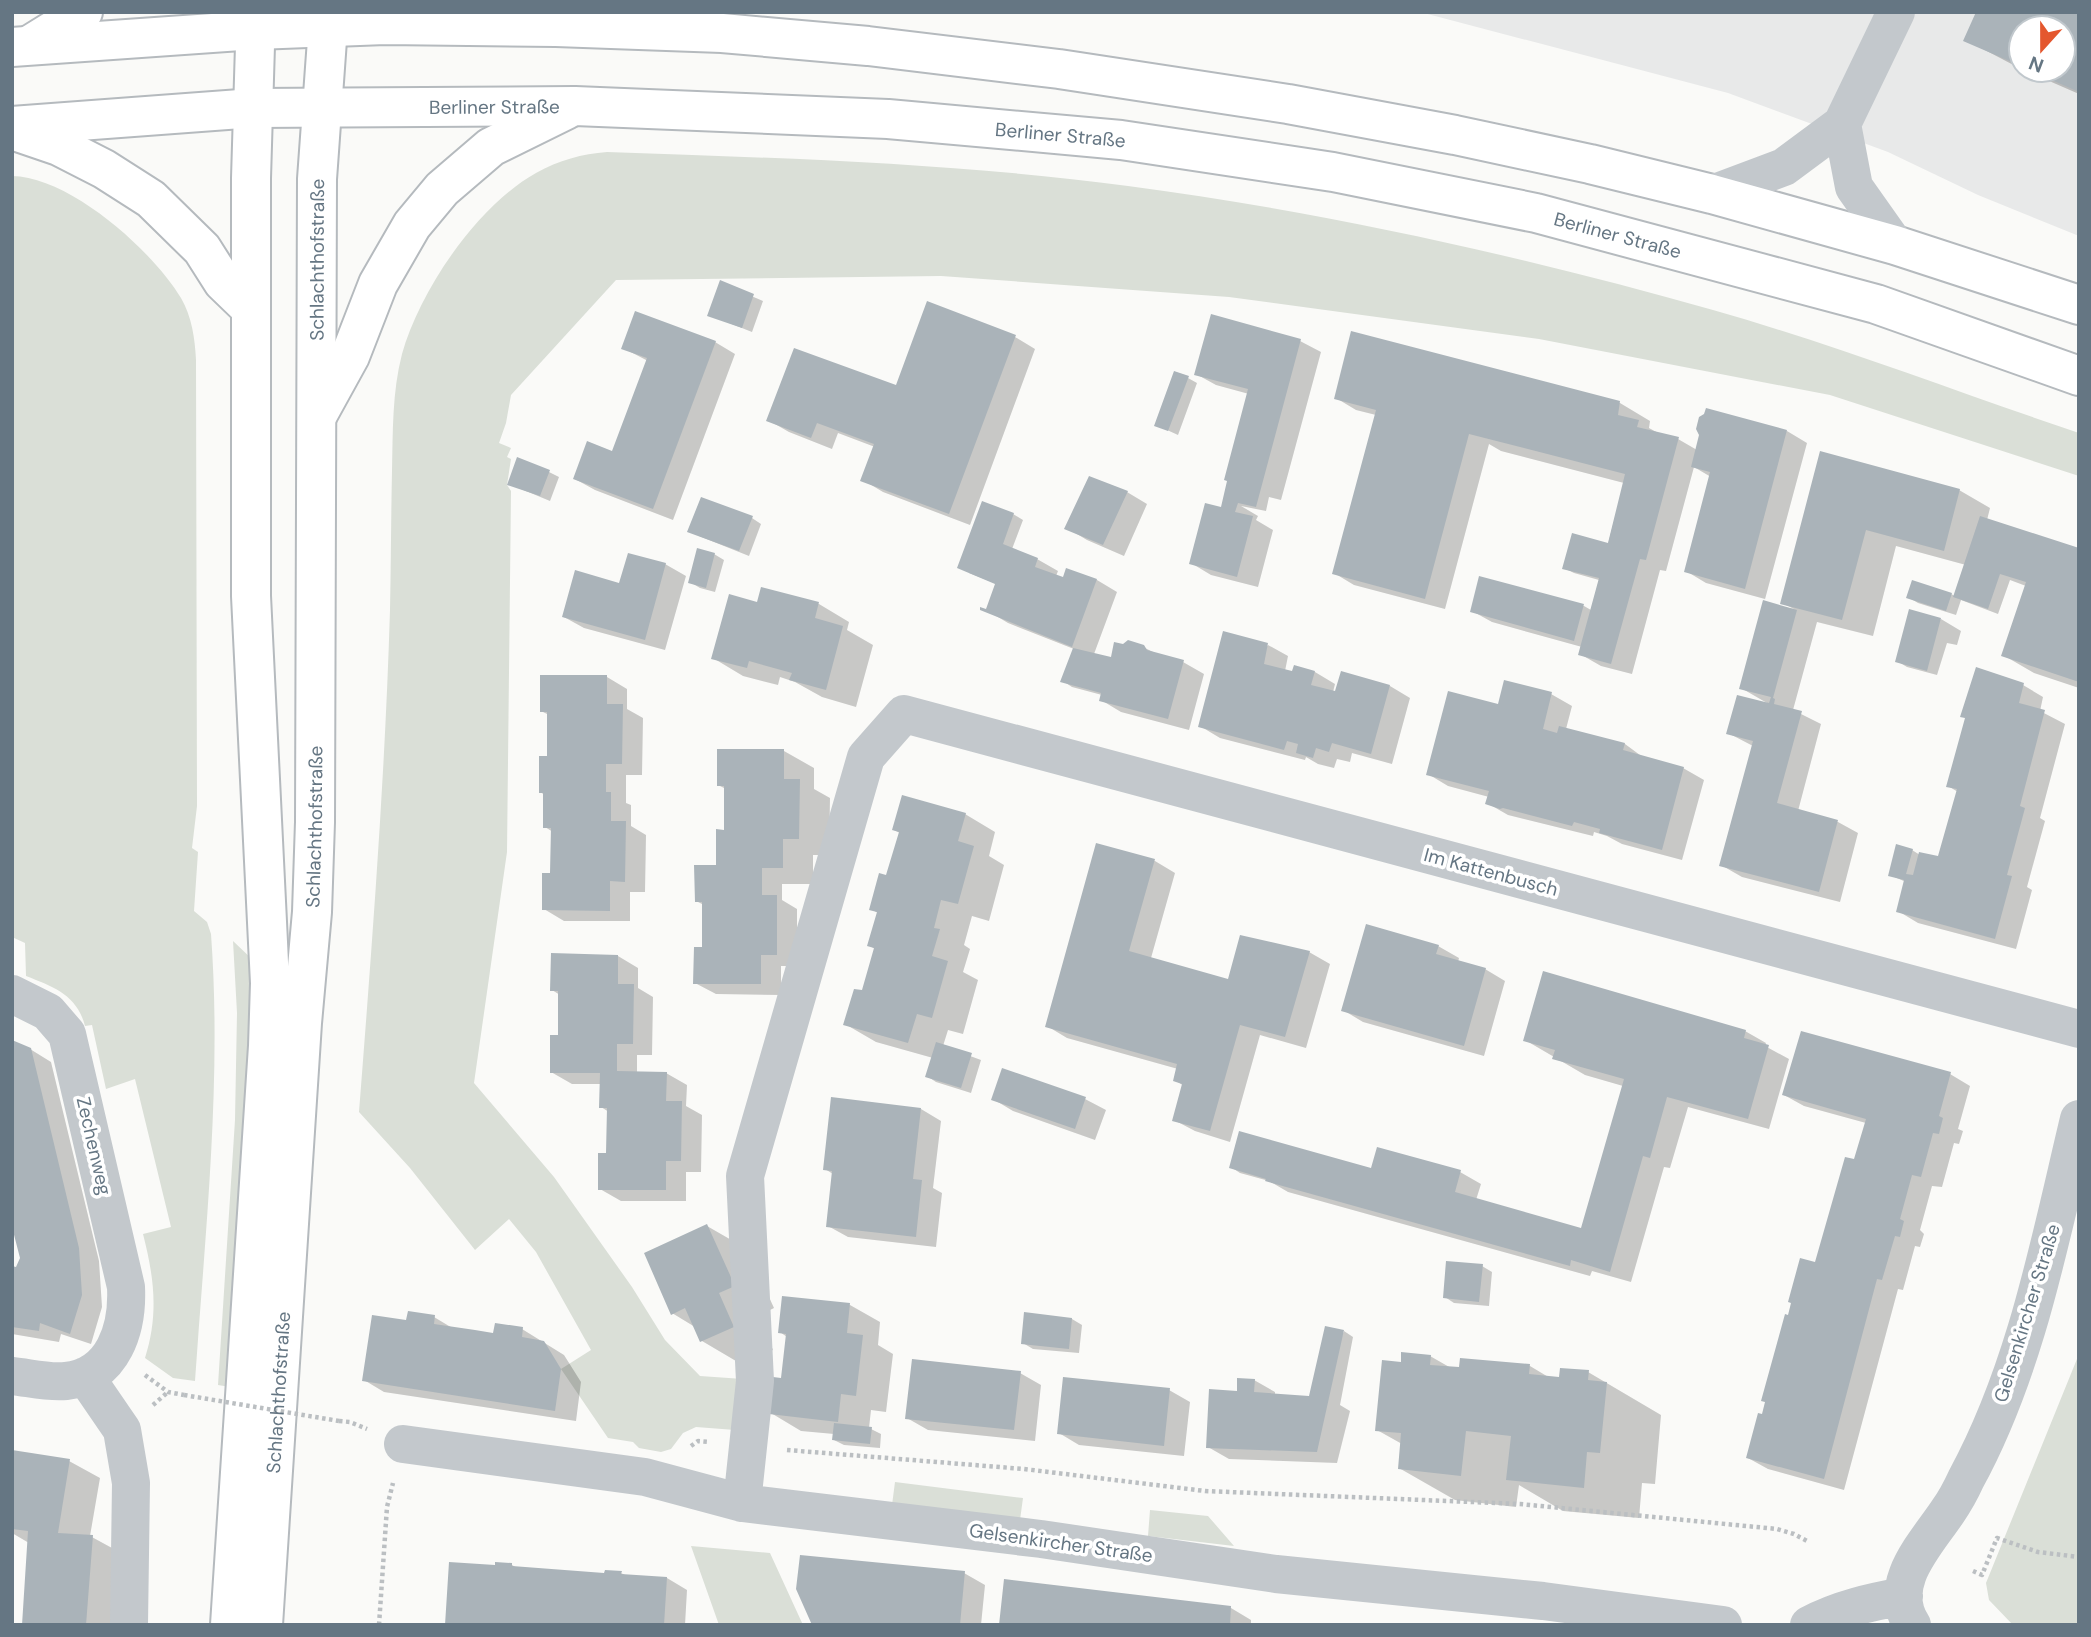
<svg xmlns="http://www.w3.org/2000/svg" width="2091" height="1637" font-family="'DM Sans',sans-serif">
<style>
.built{fill:#e8e9e9;fill-rule:evenodd}
.green{fill:#dadfd7}
.shadow{fill:#0003}
.building{fill:#aab3b9}
.lines{fill:none;stroke-linecap:round;stroke-linejoin:round}
.major-casing{stroke:#b5babe;stroke-width:42}
.path{stroke:#bbbfc2;stroke-width:4.5;stroke-dasharray:3.5 3.5;stroke-linecap:butt}
.minor{stroke:#c3c8cc;stroke-width:38}
.major{stroke:#fff;stroke-width:38}
.path-bridge{stroke:#bbbfc2;stroke-width:4.5;stroke-dasharray:3.5 3.5;stroke-linecap:butt}
.labels{text-anchor:middle;dominant-baseline:central;stroke-width:7;stroke-linejoin:round;paint-order:stroke}
.street-label{font-size:19px;fill:#657683;stroke:#fff}
</style>
<rect width="100%" height="100%" fill="#fafaf8"/>
<path class="built" d="M1420,12H2079V236L1978,195L1888,152L1728,93ZM2021,28H2063V70H2021Z"/>
<path class="green" d="M607,152C782,158 955,163 1128,186C1325,212 1522,256 1713,310C1836,345 1957,392 2079,433V476L1830,395L1539,339L1229,297L941,276L616,280L511,395L506,423L499,443L511,448L507,457L511,459L507,485L511,491L507,852L474,1083L554,1177L632,1287L665,1340L700,1376L743,1379L735,1430L696,1427L683,1433L671,1449L661,1452L639,1448L633,1442L608,1438L561,1369L591,1350L536,1252L509,1219L475,1250L410,1168L359,1112C372,945 385,778 390,610C391,564 391,517 392,471C393,431 392,393 402,354C420,290 477,206 536,173C559,160 582,154 607,152Z
M12,176C70,177 152,250 181,298C192,317 195,339 196,360L197,806L192,848L198,852L194,911L207,922L211,934C222,1083 205,1233 195,1381L173,1378L145,1358C159,1314 154,1277 143,1234L171,1227L135,1079L106,1089L92,1025L85,1026C77,995 54,987 26,976L25,943L12,937Z
M233,941L254,961L236,1388L218,1385L235,1120L237,1013Z
M2079,1354V1625H2013L1989,1600L1986,1583Z
M895,1482L1023,1498L1020,1520L892,1505Z
M1150,1510L1208,1516L1234,1546L1148,1536Z
M691,1546L770,1553L803,1625H719Z"/>
<path class="shadow" d="M2079,12V94L2024,70H2063V28H2021V69L1966,40Z
M721,283L763,301L752,332L709,315Z
M1015,337L1035,349L970,525L883,492L863,480L875,447L838,433L832,449L789,432L768,420L897,388Z
M1300,341L1321,352L1281,500L1269,497L1266,511L1241,506L1258,516L1256,520L1273,530L1258,587L1211,575L1191,563L1222,509L1249,394L1216,385L1196,374Z
M715,342L735,354L673,520L595,490L575,479L613,453L648,361L623,348Z
M1188,378L1197,383L1178,435L1156,425Z
M1336,398L1620,403L1650,421L1649,428L1660,434L1678,439L1697,450L1787,431L1807,443L1764,603L1794,609L1782,603L1822,453L1959,490L1990,508L1987,520L2079,550V688L2034,673L2003,655L2026,586L2010,580L1998,614L1961,600L1956,615L1918,603L1908,597L1951,594L1955,596L1966,565L1896,546L1873,636L1817,622L1793,710L1821,724L1798,811L1838,822L1858,833L1840,902L1742,877L1721,865L1753,746L1728,733L1767,703L1741,688L1765,599L1706,583L1686,571L1711,477L1694,467L1666,571L1660,570L1632,674L1601,666L1580,654L1582,647L1492,622L1472,611L1584,606L1591,610L1599,580L1574,573L1564,568L1608,544L1624,483L1501,451L1489,444L1445,609L1354,585L1334,573L1376,415L1356,410Z
M549,472L559,477L550,501L509,484Z
M1127,492L1147,504L1124,556L1087,540L1067,528Z
M1013,514L1023,520L1012,549L1037,559L1058,571L1056,576L1064,579L1067,570L1097,580L1117,592L1094,654L1112,659L1143,647L1157,654L1183,662L1204,674L1189,730L1121,712L1101,700L1102,695L1072,687L1063,681L1074,649L1008,623L988,611L997,584L969,573Z
M752,518L761,524L749,556L699,536Z
M714,554L724,560L715,592L700,588L690,582Z
M665,564L686,576L665,650L584,628L564,617L620,585Z
M762,589L819,604L849,622L847,630L873,645L856,707L822,697L795,682L780,677L778,685L743,676L713,658L758,604Z
M1941,619L1961,631L1957,645L1947,643L1937,675L1907,667L1897,661Z
M1268,645L1288,656L1285,671L1315,672L1335,684L1333,692L1390,686L1410,698L1392,764L1352,753L1350,762L1337,759L1334,768L1318,764L1306,757L1305,760L1220,738L1200,726Z
M607,677L627,689V709L643,718L642,775H626V803L631,805V826L646,835L645,892H630V921H564L544,909L552,875L553,832L545,827V795L540,792L548,758L549,715L541,711Z
M2023,685L2043,697L2040,711L2065,724L2040,818L2045,821L2027,887L2032,890L2016,949L1918,923L1898,911L1906,882L1890,875L1912,850L1920,855L1940,858L1958,792L1948,786Z
M1551,694L1572,706L1566,729L1625,744L1644,758L1683,768L1704,780L1682,860L1622,844L1607,836L1594,832L1593,836L1508,815L1487,803L1489,797L1448,786L1428,774L1499,706Z
M784,751L814,768V789L830,798L829,855H813V884H782V900L797,909V966H781V995L716,994L695,983L703,948L704,905L696,901L718,868L725,832L726,789L718,785Z
M965,814L995,832L989,856L1004,865L989,921L972,916L964,945L970,949L963,972L978,980L963,1034L948,1030L943,1046L981,1060L971,1093L936,1082L927,1076L933,1058L876,1042L845,1024L863,992L875,949L869,945L878,913L871,909L888,877L900,833L894,830Z
M1097,845L1155,861L1175,873L1151,958L1229,981L1309,952L1330,964L1306,1048L1260,1035L1230,1142L1195,1131L1174,1120L1184,1086L1175,1080L1178,1069L1067,1038L1047,1026Z
M1438,946L1459,958L1458,962L1485,969L1505,981L1484,1056L1363,1022L1343,1010Z
M618,956L638,968V988L653,997L652,1055H637V1073H666L687,1085L686,1106L702,1115L701,1172H686V1201H621L600,1189L608,1154L609,1112L601,1107V1084H572L551,1072L560,1037V995L552,990Z
M1745,1031L1766,1043L1765,1046L1789,1059L1769,1129L1688,1107L1670,1168L1664,1167L1631,1282L1592,1271L1590,1276L1288,1192L1269,1181L1240,1173L1231,1167L1460,1172L1481,1184L1476,1200L1582,1230L1623,1086L1585,1075L1525,1040Z
M30,1049L51,1062L99,1261L102,1307L91,1344L61,1334L59,1342L12,1334V1268L17,1269L22,1258Z
M1950,1074L1970,1086L1958,1129L1963,1131L1959,1144L1954,1143L1942,1187L1932,1186L1920,1230L1924,1234L1920,1247L1915,1246L1903,1290L1898,1289L1844,1490L1768,1469L1748,1458L1763,1416L1789,1318L1817,1265L1855,1162L1866,1123L1804,1106L1784,1095Z
M993,1099H1085L1106,1110L1095,1140L1013,1111Z
M921,1109L941,1121L933,1188L942,1193L936,1247L848,1237L828,1226L833,1174L825,1169Z
M707,1226L747,1249L774,1308L758,1316L773,1350L741,1364L702,1341L695,1327L672,1313Z
M1482,1266L1492,1272L1489,1306L1454,1303L1445,1297Z
M784,1297L850,1305L880,1322L878,1345L893,1354L886,1412L871,1410L869,1428L881,1434L880,1448L844,1445L834,1440V1434L801,1431L771,1413L782,1380L787,1337L780,1332Z
M1026,1314L1072,1319L1082,1325L1079,1353L1033,1349L1023,1343Z
M434,1317L454,1329L495,1335L522,1329L564,1355L581,1382L576,1421L384,1392L364,1380L408,1322Z
M1344,1331L1353,1337L1340,1405L1350,1411L1337,1463L1229,1459L1208,1447L1238,1393L1254,1380L1275,1392V1395L1316,1398Z
M1430,1356L1451,1368L1530,1366L1550,1378L1560,1379L1588,1372L1661,1415L1655,1484L1642,1483L1639,1518L1563,1511L1519,1485L1516,1507L1455,1500L1399,1468L1402,1444L1377,1430L1402,1364Z
M1020,1373L1041,1385L1035,1441L928,1430L907,1418Z
M1169,1390L1190,1402L1184,1456L1079,1445L1059,1433Z
M12,1452L69,1461L100,1478L90,1536L123,1554L118,1625H24L29,1543L12,1533Z
M512,1565L517,1568L606,1575L621,1573L627,1576L667,1578L687,1590L685,1625H447L497,1567Z
M964,1573L985,1585L981,1625H814Z
M1177,1603L1231,1608L1251,1620V1625H1001Z"/>
<path class="building" d="M1976,12H2079V92L2029,70H2063V28H2021V66L1963,41Z
M720,280L754,294L742,328L707,316Z
M927,301L1016,335L949,514L860,481L874,444L817,423L811,438L766,421L794,348L896,385Z
M635,311L716,341L653,509L573,479L587,441L612,451L647,358L621,349Z
M1211,314L1301,339L1256,507L1238,503L1235,512L1253,516L1237,577L1189,564L1205,503L1221,507L1227,481L1224,480L1248,389L1194,375Z
M1351,331L1620,401L1618,415L1639,420L1637,427L1679,437L1646,560L1640,559L1611,664L1578,655L1599,578L1562,569L1572,533L1608,543L1625,474L1469,434L1425,599L1332,574L1376,410L1334,399Z
M1174,371L1189,376L1168,431L1154,426Z
M1706,408L1787,430L1745,589L1684,572L1710,472L1691,467L1699,435L1696,429L1699,417L1704,414Z
M1820,451L1960,489L1944,551L1866,530L1842,620L1780,604Z
M517,457L550,470L540,496L507,485Z
M1089,476L1128,491L1103,545L1064,529Z
M701,497L753,516L739,551L687,532Z
M982,501L1014,513L1003,544L1038,558L1035,567L1063,577L1066,568L1097,579L1072,647L980,610V607L986,609L995,584L957,568Z
M1980,516L2079,548V682L2001,656L2026,582L2000,574L1988,609L1953,597Z
M697,548L715,553L706,588L688,583Z
M628,553L666,563L645,640L562,617L575,570L619,583Z
M1479,576L1584,604L1574,641L1470,612Z
M1912,580L1952,593L1946,611L1906,598Z
M761,587L819,602L815,618L843,626L826,690L789,680L792,673L749,661L747,668L711,659L729,594L757,602Z
M1763,600L1797,610L1773,698L1775,699L1774,704L1802,711L1777,803L1838,820L1819,892L1719,866L1753,741L1726,734L1737,695L1769,703L1771,697L1739,689Z
M1909,609L1941,618L1927,671L1895,662Z
M1223,631L1268,643L1264,664L1292,671L1294,665L1315,671L1311,685L1335,691L1341,671L1390,685L1371,754L1332,743L1329,752L1316,748L1313,758L1296,753L1298,744L1287,741L1284,750L1198,727Z
M1128,640L1144,645L1147,650L1184,660L1168,719L1099,701L1101,693L1060,682L1073,648L1111,657L1114,642L1123,644Z
M1976,667L2024,683L2019,703L2045,710L2020,806L2025,808L2007,875L2012,876L1995,939L1896,912L1904,880L1888,876L1896,844L1913,849L1906,874L1913,875L1919,852L1938,856L1957,789L1946,787L1965,718L1960,717Z
M540,675H607V704H623L622,764H606V792H611V821H626L625,882L610,881V911L542,910V873H550L551,828H543V793H539V756H547V712H540Z
M1504,680L1552,692L1543,729L1557,733L1559,726L1625,743L1623,750L1684,767L1662,850L1599,833L1600,829L1574,822L1572,826L1503,808L1500,809L1485,804L1489,791L1426,775L1448,691L1498,704Z
M717,749H784V779H800L799,839H783V868H762V895H777V955H761V984H693L694,947H702V902H695L694,865H716V829L724,830V786H717Z
M902,795L966,813L958,841L974,846L958,904L941,900L934,928L940,929L932,956L948,961L932,1018L917,1014L908,1043L843,1025L854,989L862,990L874,948L867,946L877,912L869,910L879,873L886,875L899,832L892,830Z
M1096,843L1155,859L1129,951L1228,979L1240,935L1310,951L1285,1037L1240,1025L1210,1131L1172,1121L1182,1084L1173,1081L1177,1064L1045,1027Z
M1366,924L1439,945L1436,954L1486,968L1464,1046L1341,1011Z
M551,953L618,955V984H634L633,1044H617V1071L667,1072L666,1101H682L681,1161H666V1190H598V1153H606L607,1108H599L600,1073H550V1035H558V991H550Z
M1543,971L1746,1030L1744,1038L1769,1045L1748,1119L1667,1097L1650,1158L1643,1156L1610,1272L1571,1260L1570,1266L1265,1181L1266,1179L1229,1168L1239,1131L1371,1168L1377,1147L1461,1170L1455,1192L1581,1228L1624,1079L1552,1059L1555,1050L1523,1041Z
M1801,1031L1951,1072L1939,1116L1943,1118L1939,1134L1933,1133L1921,1177L1912,1175L1900,1219L1904,1221L1900,1237L1895,1236L1882,1280L1877,1279L1824,1479L1746,1458L1758,1413L1762,1414L1765,1402L1761,1401L1785,1314L1788,1315L1791,1303L1788,1302L1800,1258L1815,1262L1845,1157L1854,1159L1866,1119L1782,1095Z
M12,1040L31,1048L79,1248L82,1295L70,1334L40,1323L39,1331L12,1327V1266L16,1267L20,1258L12,1227Z
M936,1042L972,1053L961,1088L925,1077Z
M1002,1068L1086,1097L1075,1129L991,1100Z
M831,1097L921,1108L913,1179L922,1180L916,1237L826,1227L832,1171L823,1170Z
M707,1224L735,1286L719,1293L734,1327L700,1342L685,1308L671,1315L644,1253Z
M1446,1261L1483,1264L1479,1302L1443,1298Z
M782,1296L850,1303L847,1333L863,1335L856,1396L841,1394L838,1422L769,1414L773,1377L781,1378L786,1334L778,1333Z
M408,1311L435,1315L434,1324L475,1330L493,1333L495,1323L523,1327L522,1337L544,1341L561,1369L555,1411L362,1381L372,1315L406,1320Z
M1024,1312L1072,1318L1069,1349L1021,1344Z
M1325,1326L1344,1330L1317,1452L1206,1448L1209,1389L1237,1391V1378L1255,1379L1254,1392L1309,1396Z
M1401,1352L1431,1355L1430,1365L1459,1367L1460,1358L1530,1364L1529,1374L1559,1377L1560,1368L1589,1370L1588,1380L1607,1382L1600,1453L1587,1452L1584,1488L1506,1480L1511,1436L1466,1431L1461,1476L1398,1469L1401,1433L1375,1431L1382,1360L1401,1362Z
M912,1359L1021,1371L1014,1430L905,1419Z
M1063,1377L1170,1388L1164,1446L1057,1434Z
M834,1423L872,1427L870,1444L832,1440Z
M12,1450L70,1459L58,1533L93,1535L86,1625H22L28,1531L12,1529Z
M800,1555L965,1571L960,1625H812L796,1589Z
M449,1562L495,1565V1562L512,1563V1566L604,1573L605,1570L622,1571L621,1574L667,1577L664,1625H445Z
M1004,1579L1231,1606L1230,1625H999Z"/>
<g class="lines">
<g class="major-casing">
<g id="major">
<path d="M33,43L83,12"/>
<path d="M12,47L256,30L385,25L556,27L722,33L868,46L1059,69L1288,104L1455,135L1590,164L1712,194L1895,245L2079,305"/>
<path id="s1" d="M12,126L254,108L575,106L888,119L1121,140L1333,172L1536,213L1876,304L2079,376"/>
<path d="M15,131L59,146L104,169L151,199L202,249L223,282L251,309"/>
<path d="M317,416L350,356L378,284L412,225L442,189L491,147L566,110"/>
<path d="M230,1625L268,1046L270,983L251,596V178L256,12"/>
<path id="s2" d="M263,1625L302,1023L312,912L315,822L317,179L329,12"/>
</g>
</g>
<path class="path" d="M145,1375L168,1392L184,1395
M153,1405L168,1392
M339,1421L350,1422L367,1429
M691,1446L698,1441L709,1442
M787,1450L1024,1469L1205,1491L1520,1504L1777,1529L1794,1534L1809,1542
M1973,1571L1982,1575L1997,1538L2038,1552L2079,1557
M379,1625L387,1507L393,1483"/>
<path class="minor" d="M1842,124L1854,187L1895,245
M1712,194L1784,167L1842,124L1896,12
M12,994L48,1012L67,1034L126,1287C128,1328 114,1376 66,1381C49,1383 30,1378 12,1376
M85,1376L122,1430L131,1483L129,1625
M403,1444L645,1477L742,1503L1041,1539L1276,1574L1543,1601L1723,1625
M742,1503L755,1381L745,1176L866,757L904,714L2079,1029
M1809,1625C1839,1609 1871,1602 1904,1596
M1912,1625C1885,1584 1927,1543 1948,1511C1955,1501 1961,1490 1966,1479C2026,1369 2050,1240 2079,1119"/>
<use href="#major" class="major"/>
<path class="path-bridge" d="M184,1395L339,1421"/>
</g>
<g class="labels">
<g class="street-label">
<text stroke="none"><textPath href="#s1" startOffset="483">Berliner Straße</textPath></text>
<text stroke="none"><textPath href="#s1" startOffset="1050">Berliner Straße</textPath></text>
<text stroke="none"><textPath href="#s1" startOffset="1617">Berliner Straße</textPath></text>
<text stroke="none"><textPath href="#s2" startOffset="1367">Schlachthofstraße</textPath></text>
<text stroke="none"><textPath href="#s2" startOffset="800">Schlachthofstraße</textPath></text>
<text transform="translate(1491 872) rotate(15)">Im Kattenbusch</text>
<text transform="translate(94 1146) rotate(77)">Zechenweg</text>
<text transform="translate(2027 1313) rotate(-73)">Gelsenkircher Straße</text>
<text stroke="none"><textPath href="#s2" startOffset="233">Schlachthofstraße</textPath></text>
<text transform="translate(1061 1543) rotate(8)">Gelsenkircher Straße</text>
</g>
</g>
<rect width="2091" height="1637" fill="none" stroke="#657683" stroke-width="28"/>
<g transform="translate(2042 49) rotate(201)"><circle r="33" fill="#ffffff" stroke="#c1c8cd" stroke-width="2"/>
<path d="M0-5L12 26L0 18L-12 26Z" fill="#e4572e"/>
<text y="-10" font-size="19" font-weight="bold" text-anchor="middle" fill="#657683">N</text>
</g>
</svg>
